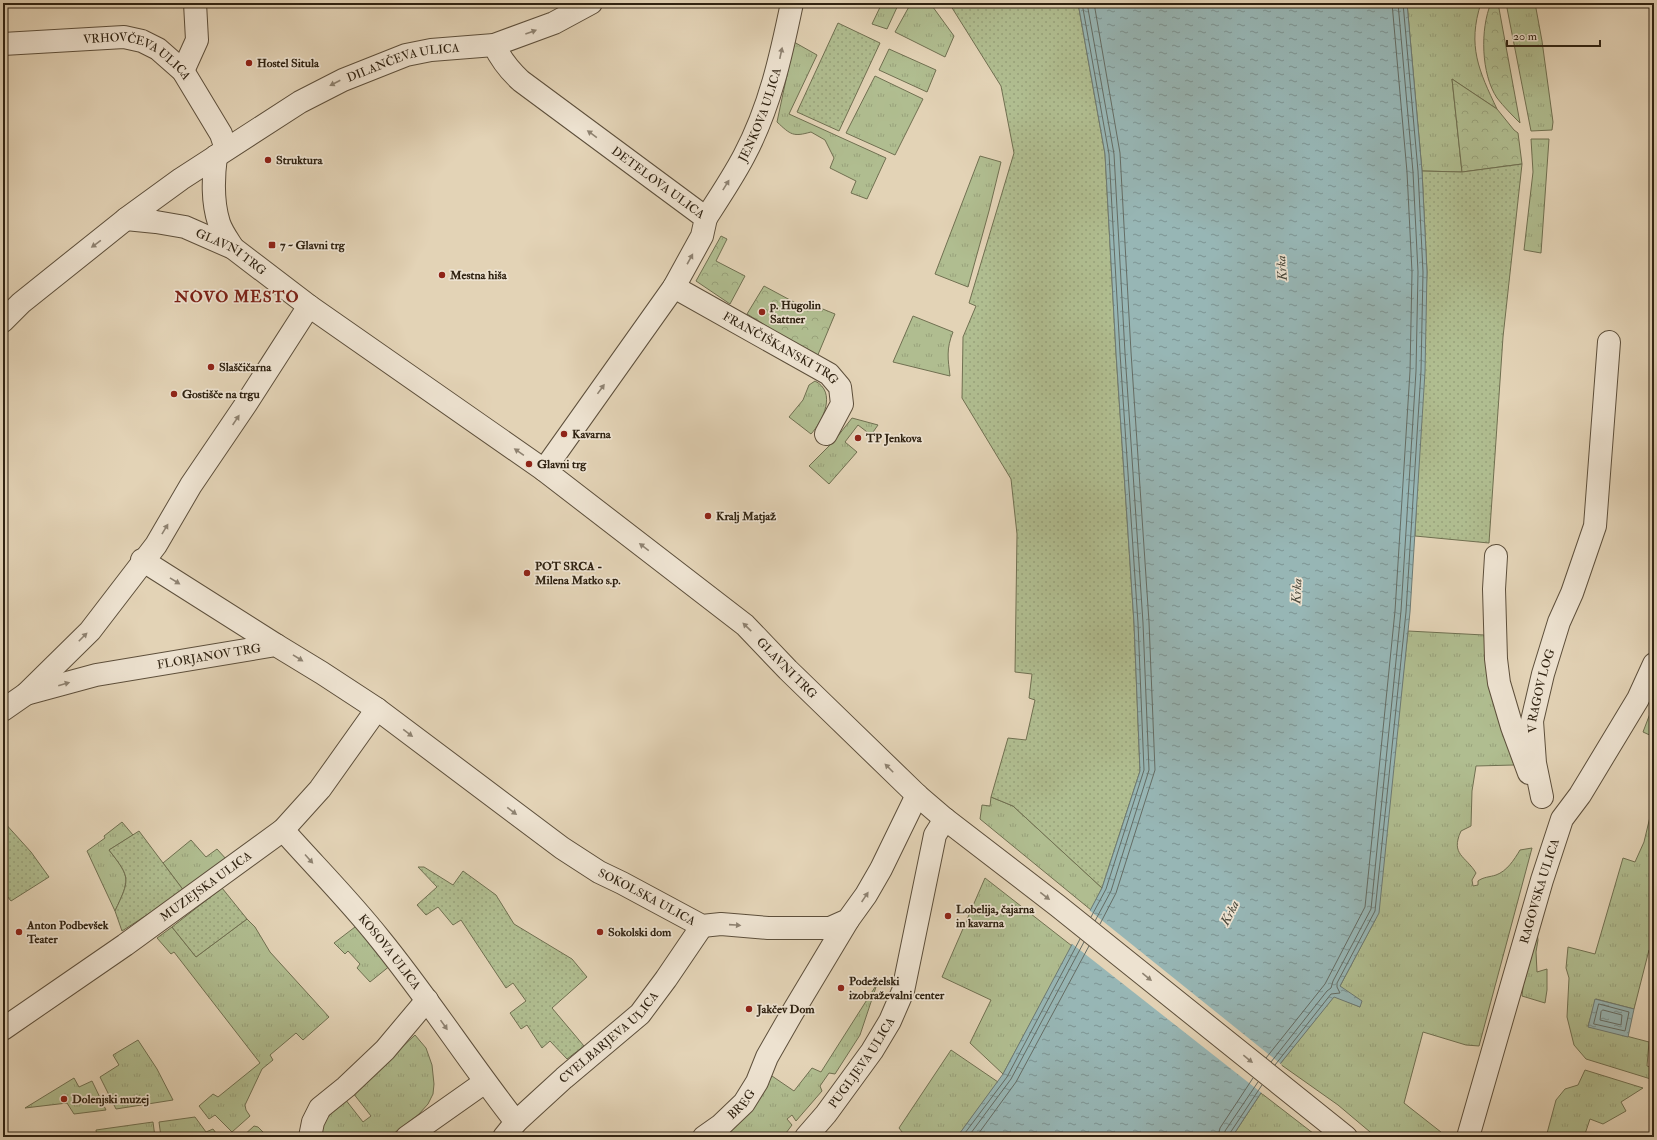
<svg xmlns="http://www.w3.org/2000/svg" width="1657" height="1140" font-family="'IM FELL Double Pica',serif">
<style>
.grass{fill:url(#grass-tufts);stroke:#707051}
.forest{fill:url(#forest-firs);stroke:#707051}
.park{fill:url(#park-crowns);stroke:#707051}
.garden{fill:url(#garden-dots);stroke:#707051}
.water{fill:url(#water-ripples);stroke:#6e7b74}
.pier{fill:#e3d3b6}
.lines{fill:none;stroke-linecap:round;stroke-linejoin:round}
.shore{stroke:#646c64;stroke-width:1}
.minor-casing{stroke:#5d4f3b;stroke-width:24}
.minor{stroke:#ede2d0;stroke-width:22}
.oneway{fill:#8e8271}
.poi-dot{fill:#8f2418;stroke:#ede2d0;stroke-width:1.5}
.labels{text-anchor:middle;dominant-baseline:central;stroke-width:3.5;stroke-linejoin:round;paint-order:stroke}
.street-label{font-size:12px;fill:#302312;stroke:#ede2d0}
.poi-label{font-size:12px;font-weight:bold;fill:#302312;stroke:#ede2d0;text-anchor:start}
.water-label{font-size:13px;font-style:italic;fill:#4a483b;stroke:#ede2d0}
.district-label{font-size:16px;font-weight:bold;letter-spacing:1px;fill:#7a1f14;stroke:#ede2d0}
</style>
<defs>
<pattern id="grass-tufts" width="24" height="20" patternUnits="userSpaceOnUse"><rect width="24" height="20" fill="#b0bd90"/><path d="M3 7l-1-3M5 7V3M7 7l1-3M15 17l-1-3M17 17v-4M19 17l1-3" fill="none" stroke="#98a27b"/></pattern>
<pattern id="forest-firs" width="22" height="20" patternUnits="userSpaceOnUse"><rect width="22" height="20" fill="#b0bd90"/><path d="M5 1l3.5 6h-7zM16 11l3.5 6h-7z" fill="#98a27b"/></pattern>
<pattern id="park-crowns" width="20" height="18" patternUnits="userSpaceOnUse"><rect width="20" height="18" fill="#b0bd90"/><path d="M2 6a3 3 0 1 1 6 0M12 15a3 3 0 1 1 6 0" fill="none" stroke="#98a27b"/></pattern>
<pattern id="garden-dots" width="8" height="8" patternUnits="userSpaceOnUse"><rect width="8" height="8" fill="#b0bd90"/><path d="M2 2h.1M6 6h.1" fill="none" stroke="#98a27b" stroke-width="1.8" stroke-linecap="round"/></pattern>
<pattern id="water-ripples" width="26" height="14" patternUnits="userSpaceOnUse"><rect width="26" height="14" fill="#97b6b5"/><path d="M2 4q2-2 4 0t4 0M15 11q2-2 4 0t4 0" fill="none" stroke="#7c9492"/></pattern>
</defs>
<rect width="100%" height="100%" fill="#e3d3b6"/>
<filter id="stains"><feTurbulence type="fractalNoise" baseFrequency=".005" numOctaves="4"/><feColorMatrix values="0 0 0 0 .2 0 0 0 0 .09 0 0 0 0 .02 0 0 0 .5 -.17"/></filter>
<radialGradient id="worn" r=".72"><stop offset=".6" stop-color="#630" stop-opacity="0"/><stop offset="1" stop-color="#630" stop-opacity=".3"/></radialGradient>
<path class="grass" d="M882,3H899L887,29L872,24Z
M911,3H930L954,36L945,57L895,32Z
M1407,3H1481C1467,46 1479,71 1497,109L1452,79L1462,172L1422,171Z
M1506,3H1535L1542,41L1553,122L1552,130L1531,131Z
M794,42L817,55L789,114L886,158L867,199L851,193L856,181L830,168L834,158L825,140L811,132C793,137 791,135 777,122Z
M889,49L936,70L927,92L879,70Z
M875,76L923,99L895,155L846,133Z
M1531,139H1549L1541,253L1524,250L1533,172Z
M980,156L1001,162L989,211L968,287L935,274Z
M913,316L953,332C946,349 948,359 950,376L893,362Z
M815,381C837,392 823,421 811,434L789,417L803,400L809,385Z
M852,418L878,425L871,435L858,425L845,442L857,452L829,484L809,466L834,441Z
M1408,631L1484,635L1494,703L1514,765L1476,766L1472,791L1471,826L1461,831C1450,855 1466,856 1476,873L1472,880L1473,886L1478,885V881C1483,877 1490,877 1496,875C1507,871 1514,860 1520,850L1532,848L1479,1046L1466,1045L1423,1032L1404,1103L1446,1136L1445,1137H1376L1338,1105L1280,1064L1334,996L1360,1007L1340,986L1375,920Z
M991,797L1013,806L1102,888L1091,910L980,819L982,805L990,806Z
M1654,800V951L1649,950L1634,1009L1596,999L1588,1026L1649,1042L1647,1066L1654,1068V1080L1586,1059L1574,1045L1567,1017L1569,978L1566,968L1568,947L1595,954L1623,858L1635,862L1644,842Z
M122,822L133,835L109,850C131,878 130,879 115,911L87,851L105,838L104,836Z
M191,840L206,857L217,849L227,860L184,891L163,863Z
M985,878L1072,946L1003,1074L970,1043L991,1000L942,977Z
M247,919L255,927L270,952L329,1017L303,1040L296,1033L270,1055L273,1060L262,1069L245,1105L246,1110L250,1116L232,1132L215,1115L209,1119L199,1106L213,1094L218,1097L260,1063L174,952L171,954L157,938L172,927L196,957Z
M355,927L364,930L391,965L370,982L357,968L360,964L348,951L345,954L334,943Z
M1537,932L1538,940L1536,952L1537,972L1547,969V990L1545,1003L1522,996L1524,977Z
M877,984L860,1035L835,1074L829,1073L820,1086L822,1091L796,1121L792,1115L787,1119L792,1125L783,1137H718L763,1089L772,1076L794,1091L812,1068L821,1072Z
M415,1035L426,1048L432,1065L434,1084L433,1094L428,1104L419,1114L389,1137H319L325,1120L345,1099L363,1122L371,1116L353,1093Z
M138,1040L157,1069L173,1100L116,1109L100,1077L119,1065L113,1055Z
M951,1050L998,1082L957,1137H906L899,1128Z
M1585,1070L1643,1088L1621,1102L1626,1111L1603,1124L1590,1119L1584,1137H1546L1556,1100L1565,1089L1578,1085Z
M74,1078L79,1087L92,1081L106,1110L74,1114L67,1103L25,1108Z
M1261,1093L1318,1137H1232Z
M195,1117L206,1132L213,1129L219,1137H161L159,1122Z
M153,1122L155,1137H97L96,1130Z
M254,1126L258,1127L268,1137H242Z"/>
<path class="forest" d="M1654,703V737L1643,732Z"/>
<path class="park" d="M1491,3H1498L1520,123C1512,115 1504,107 1497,98C1481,74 1480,29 1491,3Z
M1452,79L1497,109L1514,130L1518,133L1522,164L1462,172Z
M721,236L727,239L716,261L745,276L730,304L696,281Z
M764,286L805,308L808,303L835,314L817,357L747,314Z"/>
<path class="garden" d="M949,3H1078L1105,154L1116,353L1134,623L1140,771L1102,888L1013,806L991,797L1008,738L1026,740L1035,700L1029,698L1032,674L1015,672L1017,534L1011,479L962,398L963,337L976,306L969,303L1014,153L1001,86Z
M838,23L880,43L839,131L797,112Z
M1522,164L1503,337L1489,543L1415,536L1427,272L1422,171L1462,172Z
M3,821L31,852L49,877L11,901L3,891Z
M139,831L184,891L122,931L115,911C130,879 131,878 109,850Z
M418,867H424L453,885L463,871L496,895L514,924L572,959L587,977L552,1008L584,1046L567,1059L550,1041L542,1048L527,1025L521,1029L510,1013L526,1001L513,983L506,988L461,920L453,925L438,907L426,915L417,905L437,887Z
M222,888L247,919L196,957L172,927Z"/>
<path class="water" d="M1078,3H1407L1422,171L1427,272L1425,372L1410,612L1379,913L1340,986L1362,1001L1360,1007L1334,997L1280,1064L1232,1137H957L1003,1074L1102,888L1140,771L1134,623L1116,353L1105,154Z
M1595,999L1634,1009L1628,1037L1588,1027Z"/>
<path class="pier" d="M1089,910L1282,1065L1263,1094L1071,943Z"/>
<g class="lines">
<path class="shore" d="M1082,3L1109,154L1120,353L1138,623L1144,770L1106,889L1091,917
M1087,3L1114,154L1125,353L1143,623L1149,770L1111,891L1095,921
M1094,3L1120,153L1131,352L1149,622L1155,770L1116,893L1100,924
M1599,1004L1629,1012L1625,1031L1594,1024Z
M1603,1010L1622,1015L1621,1025L1600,1020L1601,1012Z
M1266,1058L1325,984L1365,907L1395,611L1410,371L1412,272L1407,172L1392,3
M1271,1062L1327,991L1331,988L1333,981L1371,909L1401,611L1416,371L1418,272L1413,172L1398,3
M1275,1065L1331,994L1340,993L1337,987V983L1375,911L1406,612L1421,371L1423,272L1418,171L1403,3
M962,1137L1007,1077L1080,939
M968,1137L1011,1079L1084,942
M976,1137L1016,1082L1089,946
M1218,1137L1220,1128L1253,1078
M1224,1137L1225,1131L1258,1082
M1229,1137L1230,1133L1262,1085"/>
<g class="minor-casing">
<g id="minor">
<path id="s1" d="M3,44L124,37L142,41L158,49L183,71L221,134L226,149"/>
<path id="s2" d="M494,45C501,60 509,70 521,81L706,218L702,236L674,287L544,470"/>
<path d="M183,71L197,40L195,3"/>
<path d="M216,156C213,179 212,201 219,223C222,232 228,240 233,248"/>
<path id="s3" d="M706,218C719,198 733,177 744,156C770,107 781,56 792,3"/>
<path id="s4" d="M126,219L156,222L185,227L233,248L309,306L544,470L745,625L788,670L917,795L945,819L1058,906L1346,1137"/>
<path id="s5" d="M674,287L829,374L840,387L842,404L826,434"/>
<path id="s6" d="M3,321L21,303L126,219L181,179L300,102L343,80L406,55L431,50L494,45L554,23L591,3"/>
<path d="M1496,556L1494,589L1496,659L1499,683L1512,727L1529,773"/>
<path d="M142,560L276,645"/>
<path id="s7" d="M26,694L96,675L276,645L322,673L377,709L562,848L599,872L622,883L702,926L721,924L768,928H830L848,920L866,895L881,869L917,795"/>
<path d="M3,710L26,694L90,631L156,545L191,485L246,404L309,306"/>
<path id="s8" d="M1542,797L1535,763L1532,721L1543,674L1559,622L1572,593L1595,526L1609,342"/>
<path id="s9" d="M283,830C315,866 350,901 380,939C428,998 469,1062 516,1122"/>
<path id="s10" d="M3,1029L125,945L283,830L320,789L377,709"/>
<path d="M310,1137L313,1122L320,1108L346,1087L385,1050L427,1000"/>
<path d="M407,1137L485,1082"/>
<path id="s11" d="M504,1137L516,1122L564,1078L640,1014L666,979L702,926"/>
<path id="s12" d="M704,1137L721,1125L744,1103L757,1082L767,1057L791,1015L848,920"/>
<path id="s13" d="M806,1137L826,1114L872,1051L890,1021L903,991L935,835L945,819"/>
<path id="s14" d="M1468,1137L1542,880L1562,819L1580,795L1638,699L1654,664"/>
</g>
</g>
<use href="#minor" class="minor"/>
</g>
<defs><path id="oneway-solid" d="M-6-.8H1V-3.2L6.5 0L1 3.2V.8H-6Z"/></defs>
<g class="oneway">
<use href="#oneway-solid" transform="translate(531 32) rotate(-20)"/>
<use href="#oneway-solid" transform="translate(781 53) rotate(-78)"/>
<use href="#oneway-solid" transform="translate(335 83) rotate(153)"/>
<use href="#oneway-solid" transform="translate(592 134) rotate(-144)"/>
<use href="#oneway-solid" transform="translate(726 185) rotate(-58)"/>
<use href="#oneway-solid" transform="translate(96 244) rotate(144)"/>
<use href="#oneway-solid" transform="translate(690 259) rotate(-61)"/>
<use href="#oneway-solid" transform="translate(601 389) rotate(-54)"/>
<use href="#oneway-solid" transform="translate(236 420) rotate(-56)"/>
<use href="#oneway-solid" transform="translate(519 452) rotate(-145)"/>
<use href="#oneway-solid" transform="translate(165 529) rotate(-59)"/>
<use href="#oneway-solid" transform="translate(644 547) rotate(-143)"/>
<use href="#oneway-solid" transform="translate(175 581) rotate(32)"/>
<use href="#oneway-solid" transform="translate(747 627) rotate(-136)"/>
<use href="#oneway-solid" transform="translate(83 637) rotate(-45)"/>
<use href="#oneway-solid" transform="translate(298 658) rotate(32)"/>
<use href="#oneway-solid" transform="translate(64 684) rotate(-16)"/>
<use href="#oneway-solid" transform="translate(408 733) rotate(37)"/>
<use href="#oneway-solid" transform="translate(889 768) rotate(-135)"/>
<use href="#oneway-solid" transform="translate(512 811) rotate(37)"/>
<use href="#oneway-solid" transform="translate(309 859) rotate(48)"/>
<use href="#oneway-solid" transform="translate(1045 896) rotate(38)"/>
<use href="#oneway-solid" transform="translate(865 897) rotate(-56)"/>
<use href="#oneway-solid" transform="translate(735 925) rotate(4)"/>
<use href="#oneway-solid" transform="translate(1147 977) rotate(39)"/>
<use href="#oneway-solid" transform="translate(444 1025) rotate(55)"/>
<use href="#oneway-solid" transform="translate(1248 1059) rotate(39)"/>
</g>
<g class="poi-dot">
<circle cx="249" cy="63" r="4"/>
<circle cx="268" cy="160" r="4"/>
<rect x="268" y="241" width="8" height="8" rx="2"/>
<circle cx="442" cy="275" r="4"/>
<circle cx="762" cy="312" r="4"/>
<circle cx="211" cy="367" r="4"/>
<circle cx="174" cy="394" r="4"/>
<circle cx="564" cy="434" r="4"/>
<circle cx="858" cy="438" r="4"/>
<circle cx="529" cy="464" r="4"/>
<circle cx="708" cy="516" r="4"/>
<circle cx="527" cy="573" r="4"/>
<circle cx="948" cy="916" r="4"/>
<circle cx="19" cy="932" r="4"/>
<circle cx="600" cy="932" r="4"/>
<circle cx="841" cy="988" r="4"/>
<circle cx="749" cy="1009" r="4"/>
<circle cx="64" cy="1099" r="4"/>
</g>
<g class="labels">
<g class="street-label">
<text stroke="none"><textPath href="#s1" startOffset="140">VRHOVČEVA ULICA</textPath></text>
<text stroke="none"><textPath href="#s6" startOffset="481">DILANČEVA ULICA</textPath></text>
<text stroke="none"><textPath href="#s3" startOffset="117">JENKOVA ULICA</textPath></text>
<text stroke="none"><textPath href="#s2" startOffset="216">DETELOVA ULICA</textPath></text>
<text stroke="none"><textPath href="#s4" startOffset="112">GLAVNI TRG</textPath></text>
<text stroke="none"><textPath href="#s5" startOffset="123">FRANČIŠKANSKI TRG</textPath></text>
<text stroke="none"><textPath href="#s7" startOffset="187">FLORJANOV TRG</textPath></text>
<text stroke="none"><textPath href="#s4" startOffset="808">GLAVNI TRG</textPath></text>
<text stroke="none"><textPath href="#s8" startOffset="108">V RAGOV LOG</textPath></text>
<text stroke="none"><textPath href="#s10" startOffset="248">MUZEJSKA ULICA</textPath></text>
<text stroke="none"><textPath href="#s14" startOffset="256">RAGOVSKA ULICA</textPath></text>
<text stroke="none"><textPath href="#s7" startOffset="704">SOKOLSKA ULICA</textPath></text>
<text stroke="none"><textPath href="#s9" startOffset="162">KOSOVA ULICA</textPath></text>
<text stroke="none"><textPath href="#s11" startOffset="145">CVELBARJEVA ULICA</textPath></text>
<text stroke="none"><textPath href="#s13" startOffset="93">PUGLJEVA ULICA</textPath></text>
<text stroke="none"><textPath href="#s12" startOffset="50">BREG</textPath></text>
</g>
<g class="poi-label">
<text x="257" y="63">Hostel Situla</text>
<text x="276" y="160">Struktura</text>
<text x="280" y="245">7 ~ Glavni trg</text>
<text x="450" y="275">Mestna hiša</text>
<text x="770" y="305">p. Hugolin<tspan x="770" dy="14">Sattner</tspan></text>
<text x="219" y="367">Slaščičarna</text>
<text x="182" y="394">Gostišče na trgu</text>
<text x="572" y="434">Kavarna</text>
<text x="866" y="438">TP Jenkova</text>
<text x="537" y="464">Glavni trg</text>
<text x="716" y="516">Kralj Matjaž</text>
<text x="535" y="566">POT SRCA -<tspan x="535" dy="14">Milena Matko s.p.</tspan></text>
<text x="956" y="909">Lobelija, čajarna<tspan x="956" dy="14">in kavarna</tspan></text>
<text x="27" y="925">Anton Podbevšek<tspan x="27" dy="14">Teater</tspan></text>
<text x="608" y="932">Sokolski dom</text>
<text x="849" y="981">Podeželski<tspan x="849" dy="14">izobraževalni center</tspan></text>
<text x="757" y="1009">Jakčev Dom</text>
<text x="72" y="1099">Dolenjski muzej</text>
</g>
<g class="water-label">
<text transform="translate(1282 268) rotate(-95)">Krka</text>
<text transform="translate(1297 591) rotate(-87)">Krka</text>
<text transform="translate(1230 913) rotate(-63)">Krka</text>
</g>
<g class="district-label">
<text x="237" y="297">NOVO MESTO</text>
</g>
</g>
<rect width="1657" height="1140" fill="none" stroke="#e3d3b6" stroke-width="16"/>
<rect x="4" y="4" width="1649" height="1132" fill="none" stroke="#302312" stroke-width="2"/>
<rect x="8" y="8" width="1641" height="1124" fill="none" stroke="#302312"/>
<path d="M1507 40v6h93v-6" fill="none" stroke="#302312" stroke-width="2"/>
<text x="1513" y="40" font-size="12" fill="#302312" stroke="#ede2d0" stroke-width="3" paint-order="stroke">20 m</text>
<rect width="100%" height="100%" filter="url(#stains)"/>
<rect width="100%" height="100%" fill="url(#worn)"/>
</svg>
